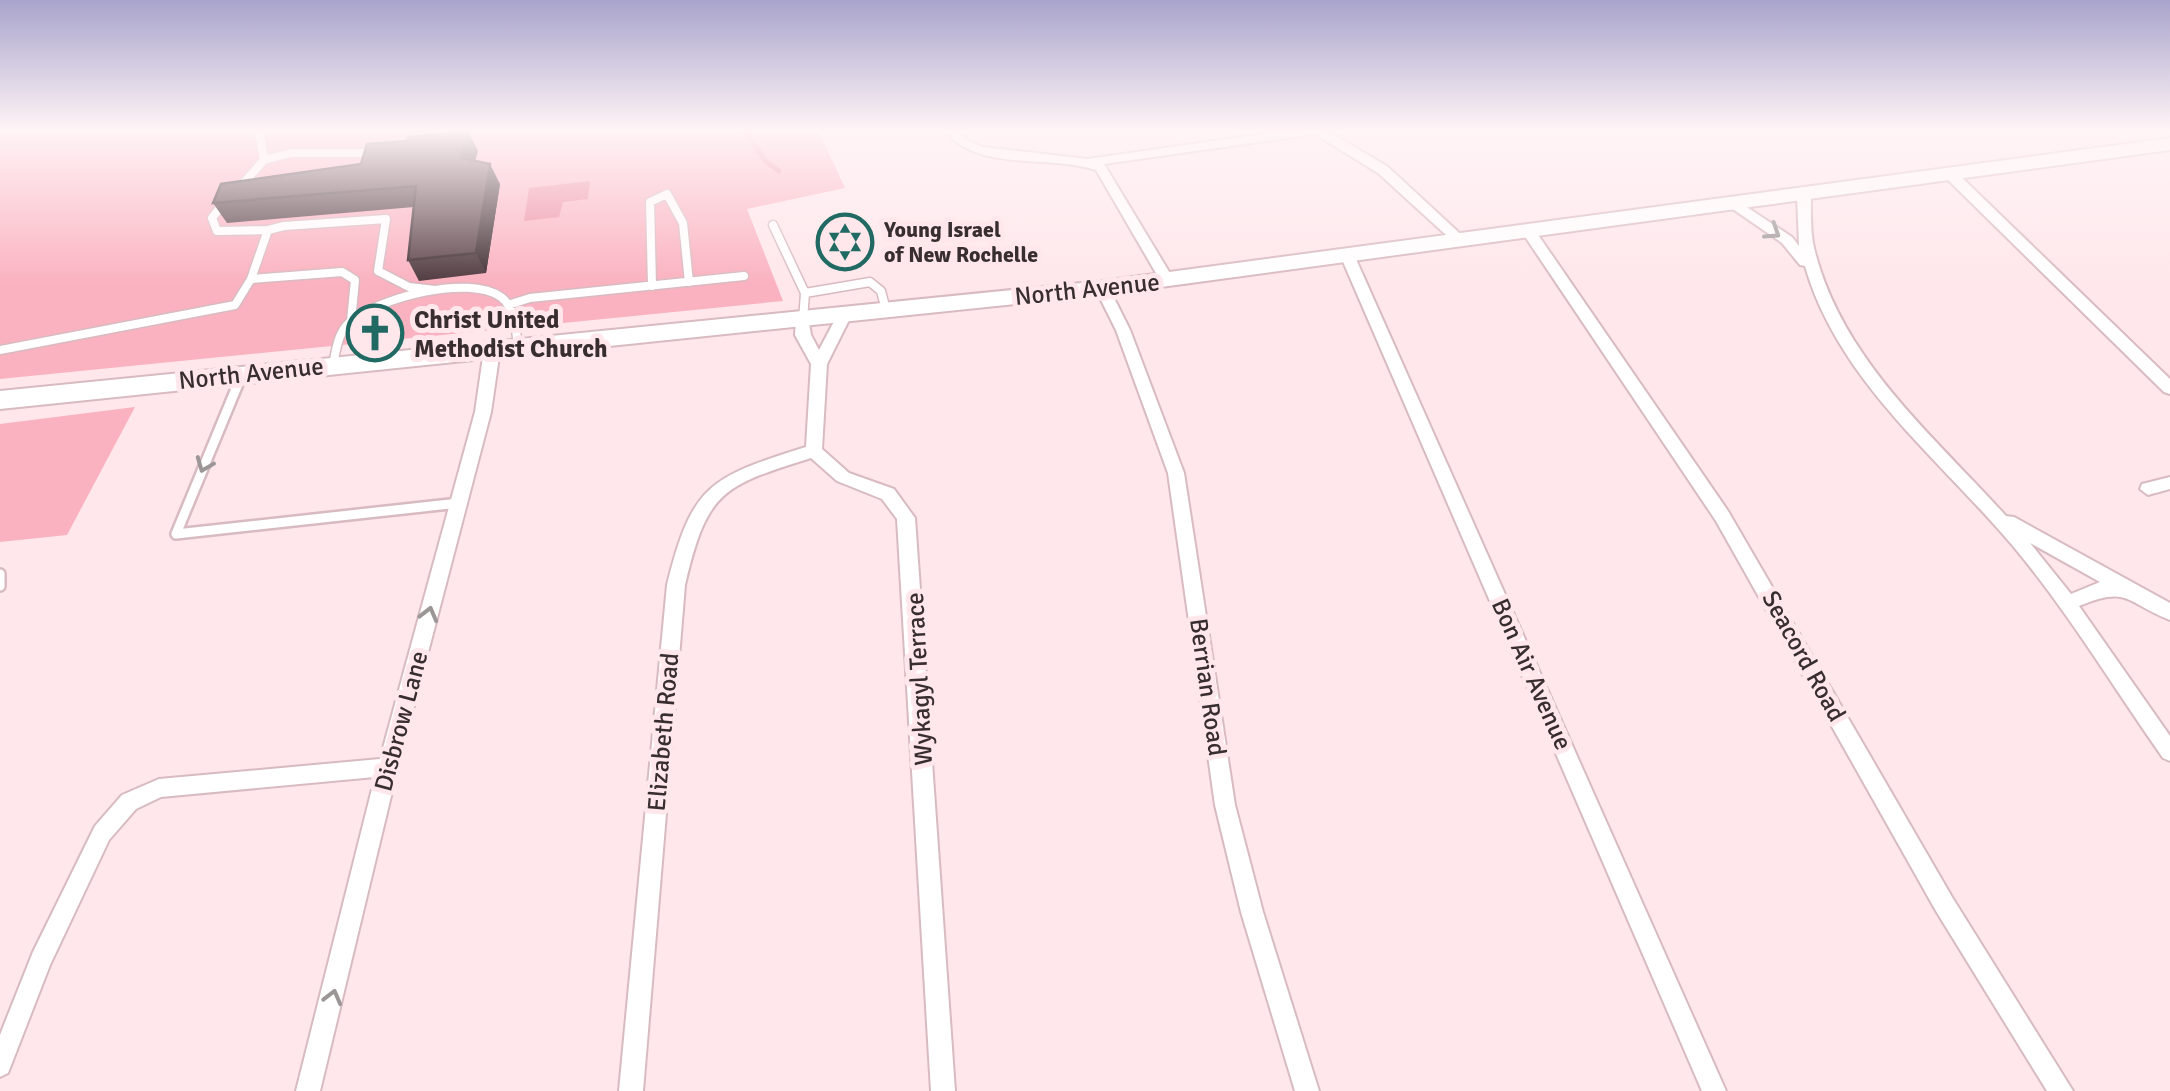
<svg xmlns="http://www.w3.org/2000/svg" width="2170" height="1091" font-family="Signika,sans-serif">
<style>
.green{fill:#fab2c0}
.water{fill:#ec8ca1}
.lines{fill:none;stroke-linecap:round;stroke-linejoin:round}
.stream{stroke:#ec8ca1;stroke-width:5}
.service-far1-casing{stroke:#d8bbc0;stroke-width:11}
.service-casing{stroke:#d8bbc0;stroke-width:14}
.minor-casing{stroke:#d8bbc0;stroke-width:4}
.primary-casing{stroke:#d8bbc0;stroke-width:4}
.service-far1{stroke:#fff;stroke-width:8}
.service{stroke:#fff;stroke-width:9}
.minor{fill:#fff;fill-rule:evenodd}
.primary{fill:#fff;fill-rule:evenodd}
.wall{fill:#503b40}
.shaded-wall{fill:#413034}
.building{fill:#5d454a;stroke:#413034;stroke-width:2.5}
.oneway{stroke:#9c9697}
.labels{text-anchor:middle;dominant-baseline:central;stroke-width:10;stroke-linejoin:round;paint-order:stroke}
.far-poi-label{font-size:22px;font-weight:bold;fill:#382d2f;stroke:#ffe7eb;text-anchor:start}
.street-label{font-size:25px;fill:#382d2f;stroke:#ffe7eb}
.poi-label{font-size:25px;font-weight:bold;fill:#382d2f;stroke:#ffe7eb;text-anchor:start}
</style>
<rect width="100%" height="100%" fill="#ffe7eb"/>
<path class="green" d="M0,130H818L845,188L747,209L783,301L0,379Z
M135,407L67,535L0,542V424Z"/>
<path class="water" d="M590,181L588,199L563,202L559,217L524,221L529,188Z"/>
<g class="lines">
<path class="stream" d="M745,130L766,162L779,171"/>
<g class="service-far1-casing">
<path id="service-far1" d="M422,139L437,130
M264,160L291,153H374
M241,186L264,160L259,130
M223,204L212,218L217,231L268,230
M773,225L805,293L803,320
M251,279L342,272L355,280L351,321
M652,286L650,202L667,194L683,223L689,282
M805,293L870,282L881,291L886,310
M508,305L530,298L744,276
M0,350L235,305L251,279L268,230L284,226L386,219L378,271L409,287L435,290
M333,365C336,350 338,332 350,322C379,298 468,274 501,297C516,308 516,331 518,348
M237,387L241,377"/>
</g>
<g class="service-casing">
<path id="service" d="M238,384L176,534L459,503
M0,574V586"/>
</g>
<g class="minor-casing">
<path id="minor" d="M944,130H957L966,139L982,147L1088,159L1291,130H1326L1388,167L1468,241L1461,245L1456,244L1378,173L1315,134L1104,164L1174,280L1167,285L1160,280L1096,170C1047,154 979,173 944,130Z
M1949,169L1954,170L2170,379V394L2164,392L1944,176V170Z
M1804,190L1811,194C1811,212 1810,231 1814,248C1841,359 1933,435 2006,516L2014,517L2170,603V620C2126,603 2129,585 2079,606L2170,736V761L2163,758C2113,687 2069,613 2013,546C1939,458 1838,381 1805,266L1800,265L1782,243L1724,203L1726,200H1736L1792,237L1799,246L1797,194ZM2030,543L2100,582L2071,594Z
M1529,228L1534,229L1728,511L1952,897L2073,1091H2047L1936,911L1716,521L1522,232Z
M1348,252L1355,257L1726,1091H1702L1341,257Z
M1102,283L1109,288L1130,330L1184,473L1235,805L1263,912L1319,1091H1295L1241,912L1215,805L1168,473L1116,330L1095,288Z
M844,311L851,316L827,364L822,449L849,473L894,489L915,518L955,1091H931L897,519L882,499L837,481L811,458C722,486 707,491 685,585L643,1091H619L667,585C692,484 710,477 806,447L811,364L795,335L796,320L803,315L808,316L811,335L819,350L839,312Z
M492,345L500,350L491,412L398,767L320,1091H296L375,777L161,797L136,809L109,840L50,965L8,1073L0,1077V1035L33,952L95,826L122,795L159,779L380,759L475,412L484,350Z
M2170,477V489L2148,495L2140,489L2142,484Z"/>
</g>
<g class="primary-casing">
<path id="primary" d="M2170,138V150L1102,295L0,409V391L1102,281Z"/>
</g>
<use href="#service-far1" class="service-far1"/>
<use href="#service" class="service"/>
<use href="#minor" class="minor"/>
<use href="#primary" class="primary"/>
</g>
<path class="wall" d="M406,141L478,151L475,161L500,184L486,273L419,281L408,260L414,207L227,223L213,203L361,164Z"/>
<path class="shaded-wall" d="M468,131L478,151L470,178L461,158Z
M490,164L500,184L486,273L476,253Z"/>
<path class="building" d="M468,131L461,158L490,164L476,253L408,260L416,186L213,203L221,184L361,164L367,144L406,141L409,137Z"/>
<defs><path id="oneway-chevron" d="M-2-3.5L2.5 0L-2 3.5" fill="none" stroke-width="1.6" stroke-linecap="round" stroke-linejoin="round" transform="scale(2.5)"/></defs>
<g class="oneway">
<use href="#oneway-chevron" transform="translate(1773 232) rotate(33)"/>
<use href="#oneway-chevron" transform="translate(204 465) rotate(112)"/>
<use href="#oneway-chevron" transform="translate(429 614) rotate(-75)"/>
<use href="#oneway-chevron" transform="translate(333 997) rotate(-75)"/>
</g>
<linearGradient id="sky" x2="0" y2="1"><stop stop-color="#a9a4cc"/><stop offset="0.46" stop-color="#fff4f6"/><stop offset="1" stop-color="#fff4f6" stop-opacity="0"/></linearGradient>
<rect width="2170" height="283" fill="url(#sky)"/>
<defs>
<g id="synagogue-ring" transform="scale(2.875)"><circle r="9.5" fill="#ffe7eb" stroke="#206a63" stroke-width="1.5"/><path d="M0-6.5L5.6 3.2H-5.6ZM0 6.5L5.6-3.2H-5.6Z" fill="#206a63"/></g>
<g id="church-ring" transform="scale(2.875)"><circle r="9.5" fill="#ffe7eb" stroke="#206a63" stroke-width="1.5"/><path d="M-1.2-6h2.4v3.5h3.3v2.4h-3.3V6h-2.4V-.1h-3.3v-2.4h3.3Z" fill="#206a63"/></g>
</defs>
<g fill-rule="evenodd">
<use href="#synagogue-ring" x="845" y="242"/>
<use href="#church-ring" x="375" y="333"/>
</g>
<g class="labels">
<g class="far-poi-label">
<text x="884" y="229">Young Israel<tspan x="884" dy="25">of New Rochelle</tspan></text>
</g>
<g class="street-label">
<text transform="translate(1087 289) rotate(-6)">North Avenue</text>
<text transform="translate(251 373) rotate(-6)">North Avenue</text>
<text transform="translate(1804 656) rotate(61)">Seacord Road</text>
<text transform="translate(1532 674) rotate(66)">Bon Air Avenue</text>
<text transform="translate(919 679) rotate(-93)">Wykagyl Terrace</text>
<text transform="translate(1208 687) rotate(82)">Berrian Road</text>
<text transform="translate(401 721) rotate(-75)">Disbrow Lane</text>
<text transform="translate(663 732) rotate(-85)">Elizabeth Road</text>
</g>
<g class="poi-label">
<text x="414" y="319">Christ United<tspan x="414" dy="29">Methodist Church</tspan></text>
</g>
</g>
</svg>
